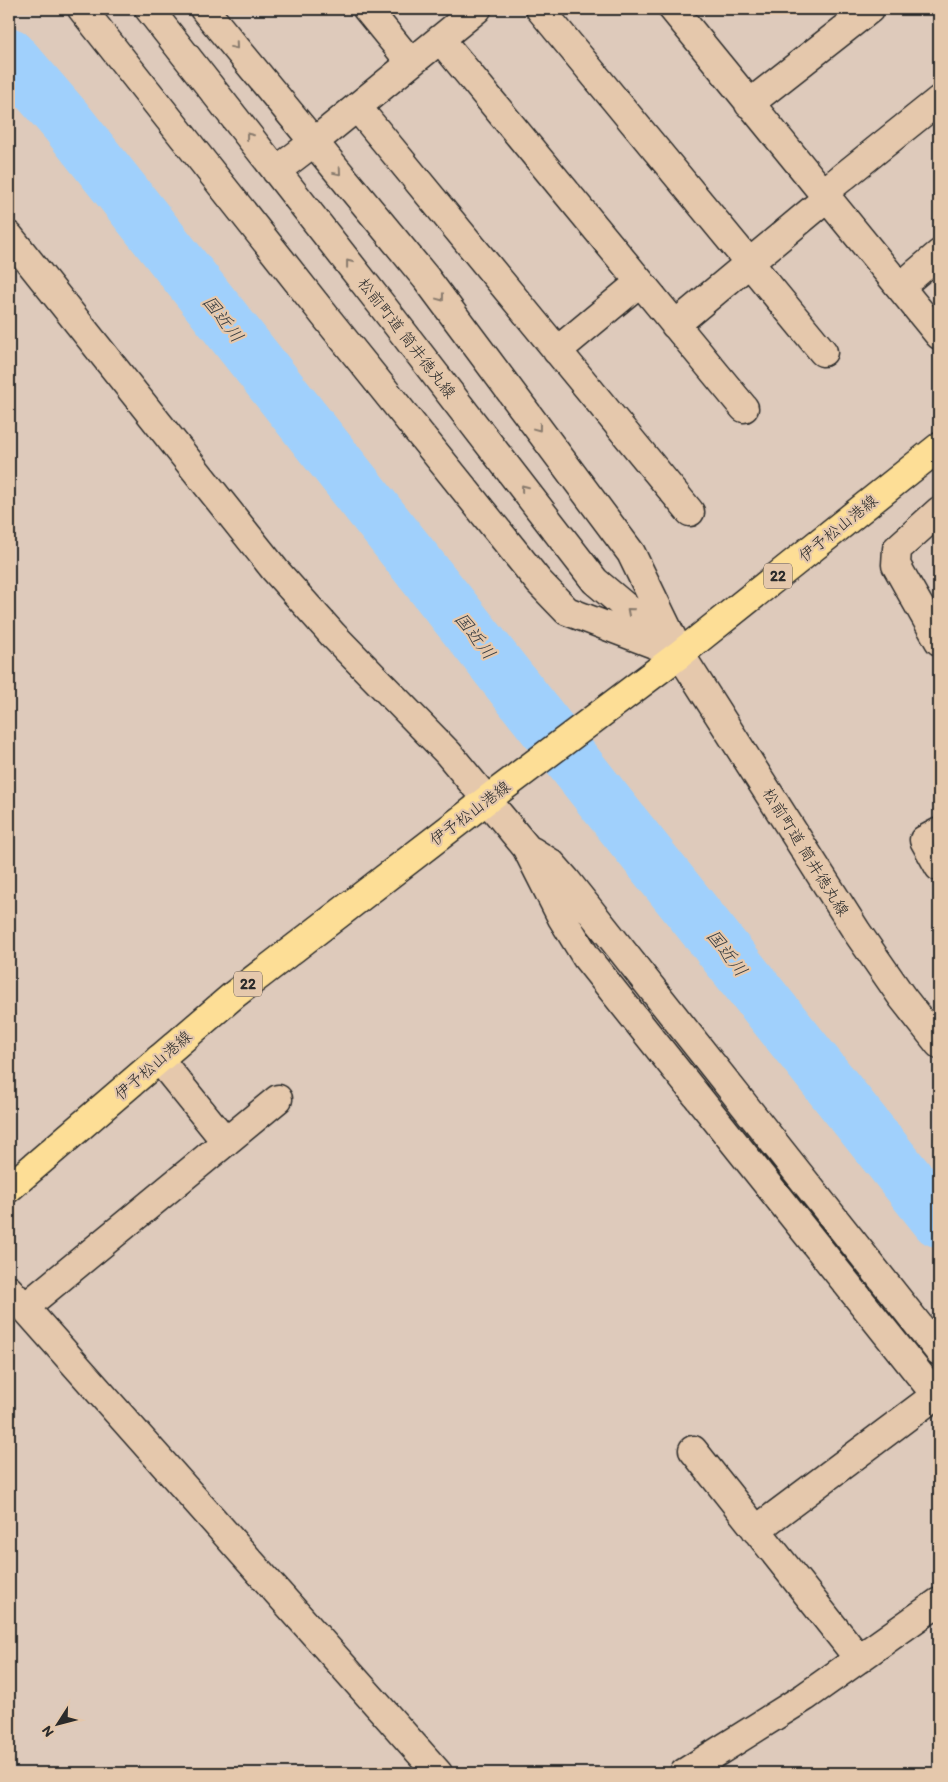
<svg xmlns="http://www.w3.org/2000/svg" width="948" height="1782" font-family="Itim,'Klee One',sans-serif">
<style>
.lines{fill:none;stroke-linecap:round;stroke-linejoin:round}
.river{stroke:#a0d0fc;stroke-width:55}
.minor-casing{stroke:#2b2b2b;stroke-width:31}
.major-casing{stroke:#2b2b2b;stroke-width:31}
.minor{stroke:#e5c8ac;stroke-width:28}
.major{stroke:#fdde96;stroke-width:28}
.oneway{stroke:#887a6c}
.labels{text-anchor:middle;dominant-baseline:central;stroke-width:4.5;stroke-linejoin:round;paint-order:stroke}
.shield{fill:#e5c8ac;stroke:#635a52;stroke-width:1}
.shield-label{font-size:15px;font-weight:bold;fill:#2b2b2b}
.street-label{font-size:16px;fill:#2b2b2b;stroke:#e5c8ac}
.water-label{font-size:18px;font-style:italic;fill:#373c40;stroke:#e5c8ac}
</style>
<rect width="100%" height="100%" fill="#decabb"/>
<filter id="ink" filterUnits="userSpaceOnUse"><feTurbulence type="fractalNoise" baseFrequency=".02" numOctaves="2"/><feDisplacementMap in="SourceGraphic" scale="10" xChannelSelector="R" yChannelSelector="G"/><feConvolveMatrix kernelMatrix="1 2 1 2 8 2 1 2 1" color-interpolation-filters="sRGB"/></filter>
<g filter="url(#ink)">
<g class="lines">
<path class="river" d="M9,55L66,121L617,817L939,1220"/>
<g class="minor-casing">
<path id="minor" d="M82,9L329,321L539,582L567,611L680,654
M149,9L384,308L595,581L666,641
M204,9L426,278L631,553L680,654L857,932L902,997L939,1044
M367,9L411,63
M540,9L823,352
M673,9L939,335
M440,39L744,408
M749,104L870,9
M357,107L690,512
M276,171L314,142L477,9
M823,193L939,100
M9,236L275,570L333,635L448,753L526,847L562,918L586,957L939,1399
M900,287L939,254
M675,325L827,198
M557,351L640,282
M939,511L897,549L896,565L939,641
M939,832L924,840L939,867
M532,851L551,863L566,880L939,1351
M159,1059L226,1142
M9,1290L438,1773
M24,1308L278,1099
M693,1450L859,1659
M756,1530L936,1395
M684,1773L805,1697L939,1602"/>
</g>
<g class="major-casing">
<path id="major" d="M9,1188L235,994L497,792L680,654L939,447"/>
</g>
<use href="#minor" class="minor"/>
<use href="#major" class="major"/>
</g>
<defs><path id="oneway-chevron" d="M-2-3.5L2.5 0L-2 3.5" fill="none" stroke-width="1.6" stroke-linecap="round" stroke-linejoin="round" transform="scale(1.25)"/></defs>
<g class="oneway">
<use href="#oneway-chevron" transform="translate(235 46) rotate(50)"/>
<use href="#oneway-chevron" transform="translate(249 136) rotate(-128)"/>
<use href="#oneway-chevron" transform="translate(338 172) rotate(50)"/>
<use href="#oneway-chevron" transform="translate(349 263) rotate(-128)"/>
<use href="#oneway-chevron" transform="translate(441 298) rotate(53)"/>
<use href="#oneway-chevron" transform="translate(538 428) rotate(53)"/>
<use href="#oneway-chevron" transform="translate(524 488) rotate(-128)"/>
<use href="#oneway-chevron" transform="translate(630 611) rotate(-139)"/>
</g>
</g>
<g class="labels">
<g class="shield">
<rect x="764" y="563.5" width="28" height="25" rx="4"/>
<rect x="234" y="971.5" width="28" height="25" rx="4"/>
</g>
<g class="shield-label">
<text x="778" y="576">22</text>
<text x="248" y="984">22</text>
</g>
<g class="street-label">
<text transform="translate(407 338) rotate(52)">松前町道 筒井徳丸線</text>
<text transform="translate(838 528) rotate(-39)">伊予松山港線</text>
<text transform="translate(470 813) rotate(-37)">伊予松山港線</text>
<text transform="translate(806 852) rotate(58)">松前町道 筒井徳丸線</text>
<text transform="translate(153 1065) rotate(-41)">伊予松山港線</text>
</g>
<g class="water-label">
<text transform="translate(223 319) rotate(52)">国近川</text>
<text transform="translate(475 636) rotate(52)">国近川</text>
<text transform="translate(727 953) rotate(52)">国近川</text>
</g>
</g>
<rect width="948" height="1782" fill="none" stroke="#e5c8ac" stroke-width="30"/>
<rect x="15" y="15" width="918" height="1752" fill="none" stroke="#2b2b2b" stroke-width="2" filter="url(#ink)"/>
<g transform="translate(58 1724) rotate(234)" stroke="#e5c8ac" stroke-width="4" paint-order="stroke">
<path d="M0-4L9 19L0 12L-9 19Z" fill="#2b2b2b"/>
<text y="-8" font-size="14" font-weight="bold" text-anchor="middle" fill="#2b2b2b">N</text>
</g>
</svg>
